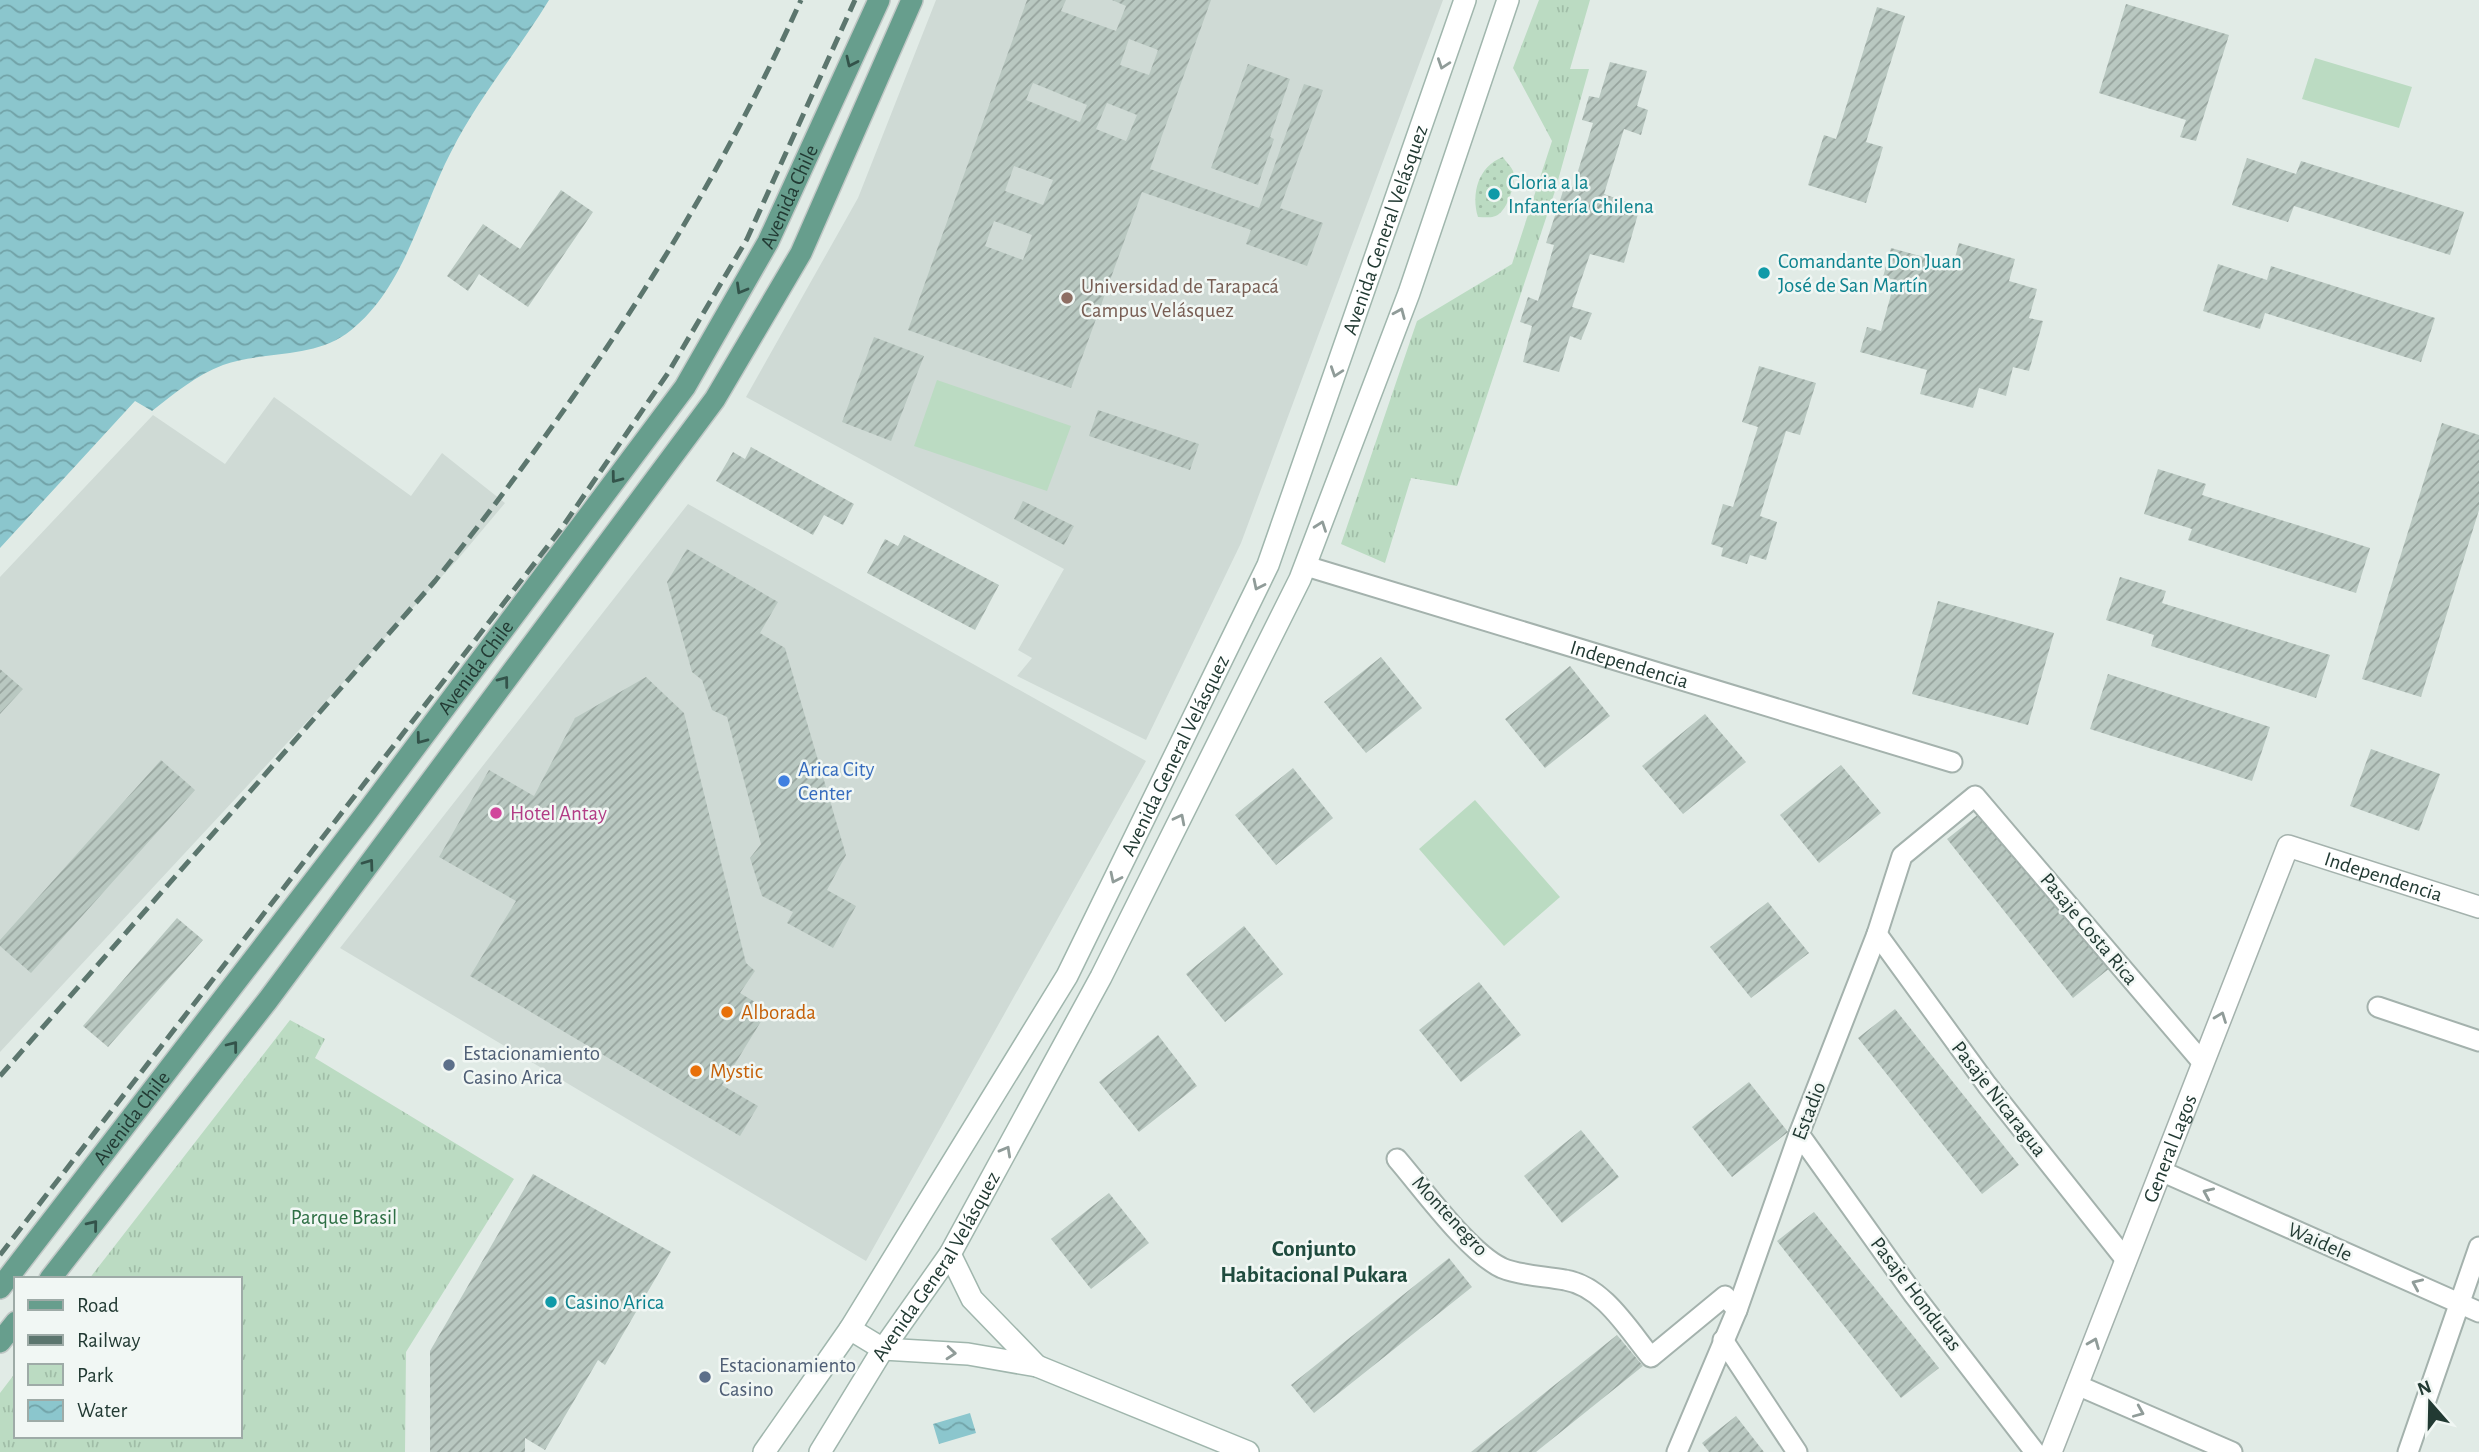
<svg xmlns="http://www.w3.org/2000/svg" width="2479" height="1452" font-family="'Alegreya Sans',sans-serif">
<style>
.built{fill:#cfdad5}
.grass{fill:url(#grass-dots)}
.park{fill:url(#park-tufts)}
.pitch{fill:#bbdbc2}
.water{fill:url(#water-waves)}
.building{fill:url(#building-hatch);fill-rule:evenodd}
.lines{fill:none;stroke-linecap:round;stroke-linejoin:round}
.minor-casing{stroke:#a4b2ad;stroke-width:23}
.tertiary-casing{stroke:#a4b2ad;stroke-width:24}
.secondary-casing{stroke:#a0b6ad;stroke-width:24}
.primary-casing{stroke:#c1c8c6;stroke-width:24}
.minor{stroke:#fff;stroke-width:19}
.tertiary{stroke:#fff;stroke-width:21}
.secondary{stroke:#fff;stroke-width:21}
.primary{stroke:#679e8d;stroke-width:21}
.rail{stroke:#5c766e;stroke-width:5;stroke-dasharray:14 7;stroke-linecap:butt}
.oneway{stroke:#33534a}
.oneway2{stroke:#909c99}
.culture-dot{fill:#0f9aa8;stroke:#f1f7f4;stroke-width:2.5}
.education-dot{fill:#8d6e63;stroke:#f1f7f4;stroke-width:2.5}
.shop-dot{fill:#3f7fe0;stroke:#f1f7f4;stroke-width:2.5}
.hotel-dot{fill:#d1479c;stroke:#f1f7f4;stroke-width:2.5}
.food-dot{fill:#e8710a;stroke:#f1f7f4;stroke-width:2.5}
.service-dot{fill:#5c6f8a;stroke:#f1f7f4;stroke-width:2.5}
.labels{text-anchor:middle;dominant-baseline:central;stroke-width:5;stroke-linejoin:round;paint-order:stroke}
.culture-label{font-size:21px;fill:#0d838f;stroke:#f1f7f4;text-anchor:start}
.street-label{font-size:21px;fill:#223a33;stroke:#f1f7f4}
.education-label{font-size:21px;fill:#785e54;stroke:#f1f7f4;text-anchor:start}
.shop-label{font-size:21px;fill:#366cbe;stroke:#f1f7f4;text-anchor:start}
.hotel-label{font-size:21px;fill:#b23c85;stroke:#f1f7f4;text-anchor:start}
.food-label{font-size:21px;fill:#c56008;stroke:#f1f7f4;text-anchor:start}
.service-label{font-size:21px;fill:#4e5e75;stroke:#f1f7f4;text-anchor:start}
.park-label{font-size:21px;fill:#2e6f44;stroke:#f1f7f4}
.neighbourhood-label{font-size:23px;font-weight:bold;fill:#1f4b3e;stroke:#f1f7f4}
</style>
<defs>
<pattern id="grass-dots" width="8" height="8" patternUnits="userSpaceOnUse" patternTransform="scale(1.75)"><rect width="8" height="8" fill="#bbdbc2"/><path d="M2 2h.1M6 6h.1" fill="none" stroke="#a0bda7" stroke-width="1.8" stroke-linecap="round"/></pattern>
<pattern id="park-tufts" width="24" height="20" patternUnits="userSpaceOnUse" patternTransform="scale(1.75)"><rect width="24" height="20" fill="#bbdbc2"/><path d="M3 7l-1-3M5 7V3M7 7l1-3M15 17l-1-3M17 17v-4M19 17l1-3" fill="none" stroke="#a0bda7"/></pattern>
<pattern id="water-waves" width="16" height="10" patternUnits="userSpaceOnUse" patternTransform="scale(1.75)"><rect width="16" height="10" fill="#8bc6cd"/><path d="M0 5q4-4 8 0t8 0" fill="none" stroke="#71a2a7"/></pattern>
<pattern id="building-hatch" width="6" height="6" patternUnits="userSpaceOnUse" patternTransform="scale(1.75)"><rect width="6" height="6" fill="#b9c8c1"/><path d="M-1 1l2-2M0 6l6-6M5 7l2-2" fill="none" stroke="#96a39d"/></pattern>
</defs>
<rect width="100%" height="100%" fill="#e1ebe6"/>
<path class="built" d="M936,0H1443L1241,543L1146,740L1017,676L1032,658L1018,650L1064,569L746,397L858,198Z
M274,397L411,496L442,453L505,503L458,559L0,1052V577L153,415L225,464Z
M688,504L1146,761L866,1261L340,948Z"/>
<path class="grass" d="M1503,157C1505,161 1511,166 1513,171C1517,180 1508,207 1500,213C1494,219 1485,217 1478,217C1471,194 1478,166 1503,157Z"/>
<path class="park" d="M1539,0H1590L1570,69H1589L1555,191L1457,486L1411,478L1385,563L1341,544L1417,321L1512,264L1552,141L1513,68Z
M290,1020L325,1039L315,1058L514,1179L406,1352L405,1452H0V1393L16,1372V1436H240V1279H89Z"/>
<path class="pitch" d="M2315,58L2412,87L2399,128L2302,99Z
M937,380L1071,426L1047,491L914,446Z
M1475,800L1560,897L1504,946L1419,849Z"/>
<path class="water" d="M0,0H549C518,51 478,98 451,152C420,211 404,292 346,334C310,359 262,351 223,365C196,375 174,394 152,411L135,401L0,548Z
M970,1413L976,1433L939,1444L933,1424Z"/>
<path class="building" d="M1027,0H1066L1061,11L1116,31L1126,6L1112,0H1211L1150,169L1259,208L1304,84L1323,90L1280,208L1323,223L1307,266L1246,244L1251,230L1142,192L1071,388L908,330ZM1129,39L1158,50L1149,75L1120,65ZM1033,83L1087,105L1080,122L1026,100ZM1107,103L1137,115L1126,141L1096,129ZM1014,166L1053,180L1043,205L1005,191ZM994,221L1032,235L1023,260L985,246Z
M2126,4L2229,35L2196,141L2180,137L2186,120L2099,93Z
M1877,7L1905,16L1866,142L1883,147L1866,203L1808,185L1824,135L1836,139Z
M1610,62L1647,71L1637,106L1648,110L1641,135L1624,129L1604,194L1640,207L1624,263L1590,254L1572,307L1592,313L1581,340L1570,336L1559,372L1523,362L1532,326L1520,322L1528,297L1538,301L1554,245L1546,243L1565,185L1573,187L1593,123L1582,120L1589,96L1599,98Z
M1248,64L1290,79L1270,137L1274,139L1258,185L1211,168Z
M2247,158L2296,174L2301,161L2464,212L2450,255L2294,206L2288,222L2232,205Z
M561,190L593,212L528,307L479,274L468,291L447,276L483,224L520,249Z
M1959,243L2015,259L2009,281L2037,289L2029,318L2043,321L2029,371L2013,367L2006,396L1979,388L1973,408L1920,394L1927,370L1860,352L1867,327L1881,331L1895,280L1883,277L1891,248L1953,265Z
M2218,264L2267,280L2271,266L2435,318L2421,362L2265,313L2260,329L2203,311Z
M874,337L924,356L891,441L842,422Z
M1759,366L1816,383L1800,435L1786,431L1760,516L1777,522L1766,560L1750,555L1747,564L1721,556L1723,548L1711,544L1723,504L1733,507L1758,427L1742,422Z
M1098,410L1199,444L1190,470L1089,436Z
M2442,423L2479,435V510L2421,697L2362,679Z
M751,447L854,504L843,525L824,515L813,535L716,481L733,452L745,459Z
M2158,469L2206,484L2202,495L2370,548L2356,593L2188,540L2192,529L2144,514Z
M1023,501L1074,526L1064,545L1014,519Z
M904,535L999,585L975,630L867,573L885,539L898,546Z
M687,549L778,602L760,633L785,648L846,855L827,890L856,906L833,948L787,923L793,912L762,896L750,858L761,844L727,717L712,710L702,680L692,672L667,582Z
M2120,577L2166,591L2162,603L2330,655L2316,698L2151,646L2154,635L2106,620Z
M1938,601L2054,633L2028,725L1912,694Z
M1381,657L1422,708L1366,753L1324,702Z
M1570,666L1610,716L1545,768L1505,719Z
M0,669L23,689L0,714Z
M2108,674L2270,727L2252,781L2090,729Z
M646,677L684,713L746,963L755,971L740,993L768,1010L722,1085L758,1106L740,1136L470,976L516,901L439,857L489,770L534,796L575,718Z
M1705,714L1746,762L1683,814L1642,766Z
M2371,749L2440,774L2419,831L2350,806Z
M161,760L195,790L31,973L0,946V940Z
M1841,765L1881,813L1819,863L1780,815Z
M1293,768L1333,818L1276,865L1235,815Z
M1985,809L2111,967L2073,998L1947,839Z
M1768,902L1809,953L1751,998L1710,947Z
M177,918L203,940L108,1047L83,1026Z
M1244,926L1283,974L1225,1022L1186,974Z
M1479,982L1521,1035L1461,1082L1419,1030Z
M1895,1009L2019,1165L1982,1194L1858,1038Z
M1158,1035L1197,1086L1139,1132L1099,1082Z
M1749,1082L1788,1132L1732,1177L1692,1127Z
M1581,1130L1619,1177L1562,1223L1524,1176Z
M533,1174L671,1252L605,1365L598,1360L545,1450L525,1438V1452H430V1351Z
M1109,1193L1149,1243L1091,1289L1051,1239Z
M1814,1212L1939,1368L1901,1398L1777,1241Z
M1449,1258L1472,1287L1314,1413L1291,1385Z
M1617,1335L1643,1366L1536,1452H1471Z
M1736,1416L1764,1452H1709L1702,1443Z"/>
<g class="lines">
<g class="minor-casing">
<g id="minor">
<path id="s1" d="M1306,566L1952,762"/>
<path d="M1877,934L1987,1085L2126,1260"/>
<path d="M2378,1007L2479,1041"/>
<path d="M1799,1134L1914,1295L2035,1452"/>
<path d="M1397,1159C1423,1189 1468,1252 1502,1268C1521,1276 1545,1276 1565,1280C1603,1286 1628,1329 1651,1357L1725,1296L1737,1310"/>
<path d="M2161,1171L2479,1312"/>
<path d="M1723,1340L1797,1452"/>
<path d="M2077,1385L2232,1452"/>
<path d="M1677,1452L1737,1310L1799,1134L1877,934L1902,856L1975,796L2203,1063"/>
<path d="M2408,1452L2479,1247"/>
</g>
</g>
<g class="tertiary-casing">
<g id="tertiary">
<path id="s2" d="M2051,1452L2288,846L2479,907"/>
</g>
</g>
<g class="secondary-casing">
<g id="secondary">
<path d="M950,1254L972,1299L1037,1366"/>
<path d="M850,1329L883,1349L968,1354L1037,1366L1248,1452"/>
<path id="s3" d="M764,1452L850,1329L1067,976L1268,565L1465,0"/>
<path id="s4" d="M820,1452L883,1349L950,1254L1101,977L1300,579L1409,293L1508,0"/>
</g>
</g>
<g class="primary-casing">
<g id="primary">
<path d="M50,1279L268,1000L715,399L801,253L912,0"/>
<path id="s5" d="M0,1288L363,817L685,387L768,242L879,0"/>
<path d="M0,1342L16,1322"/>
</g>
</g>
<use href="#minor" class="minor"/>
<use href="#tertiary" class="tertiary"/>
<use href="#secondary" class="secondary"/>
<use href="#primary" class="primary"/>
<path class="rail" d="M0,1076L435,581C579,401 706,211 801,0
M0,1255L561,529L668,373L747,239L855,0"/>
</g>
<defs><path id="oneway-chevron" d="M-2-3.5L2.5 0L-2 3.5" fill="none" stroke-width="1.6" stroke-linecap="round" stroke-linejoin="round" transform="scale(1.75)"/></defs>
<g class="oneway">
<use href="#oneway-chevron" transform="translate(851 62) rotate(115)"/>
<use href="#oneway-chevron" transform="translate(741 289) rotate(120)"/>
<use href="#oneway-chevron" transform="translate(616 478) rotate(127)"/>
<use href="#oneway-chevron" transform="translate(504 681) rotate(-53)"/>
<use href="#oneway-chevron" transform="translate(421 739) rotate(127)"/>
<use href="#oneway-chevron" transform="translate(369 864) rotate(-54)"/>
<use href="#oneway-chevron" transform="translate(233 1046) rotate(-52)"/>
<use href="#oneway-chevron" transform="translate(93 1225) rotate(-51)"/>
</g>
<g class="oneway2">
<use href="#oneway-chevron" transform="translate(1443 64) rotate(109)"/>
<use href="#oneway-chevron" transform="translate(1400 313) rotate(-67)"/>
<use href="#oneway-chevron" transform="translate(1336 372) rotate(109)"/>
<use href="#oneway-chevron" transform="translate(1321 526) rotate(-70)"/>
<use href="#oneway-chevron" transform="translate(1258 585) rotate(116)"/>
<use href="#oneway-chevron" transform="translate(1180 819) rotate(-63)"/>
<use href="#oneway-chevron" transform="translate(1115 878) rotate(116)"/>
<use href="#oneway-chevron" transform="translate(2221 1017) rotate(-69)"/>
<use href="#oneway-chevron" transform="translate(1006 1151) rotate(-61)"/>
<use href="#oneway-chevron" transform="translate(2208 1193) rotate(-156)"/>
<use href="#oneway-chevron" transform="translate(2417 1284) rotate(-156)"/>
<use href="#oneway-chevron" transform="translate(2094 1343) rotate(-68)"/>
<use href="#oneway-chevron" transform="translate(951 1353) rotate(5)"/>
<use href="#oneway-chevron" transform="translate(2139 1412) rotate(23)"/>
</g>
<g class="culture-dot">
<circle cx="1494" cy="194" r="7"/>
<circle cx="1764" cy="273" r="7"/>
<circle cx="551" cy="1302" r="7"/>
</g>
<circle class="education-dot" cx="1067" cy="298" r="7"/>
<circle class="shop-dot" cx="784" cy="781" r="7"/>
<circle class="hotel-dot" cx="496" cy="813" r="7"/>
<g class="food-dot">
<circle cx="727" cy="1012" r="7"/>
<circle cx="696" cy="1071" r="7"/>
</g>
<g class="service-dot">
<circle cx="449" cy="1065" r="7"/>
<circle cx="705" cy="1377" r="7"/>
</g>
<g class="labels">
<g class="culture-label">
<text x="1508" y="182">Gloria a la<tspan x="1508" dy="24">Infantería Chilena</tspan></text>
<text x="1778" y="261">Comandante Don Juan<tspan x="1778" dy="24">José de San Martín</tspan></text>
<text x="565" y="1302">Casino Arica</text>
</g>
<g class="street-label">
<text stroke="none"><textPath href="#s5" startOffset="1349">Avenida Chile</textPath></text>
<text stroke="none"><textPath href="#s3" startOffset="1377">Avenida General Velásquez</textPath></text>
<text stroke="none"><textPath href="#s1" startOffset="338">Independencia</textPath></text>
<text stroke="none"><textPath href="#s5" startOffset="782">Avenida Chile</textPath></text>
<text stroke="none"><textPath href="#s3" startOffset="810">Avenida General Velásquez</textPath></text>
<text stroke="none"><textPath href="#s2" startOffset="751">Independencia</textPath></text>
<text transform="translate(2089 929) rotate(50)">Pasaje Costa Rica</text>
<text transform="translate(1999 1099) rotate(52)">Pasaje Nicaragua</text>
<text transform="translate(1809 1111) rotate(-69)">Estadio</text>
<text stroke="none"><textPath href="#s5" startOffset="215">Avenida Chile</textPath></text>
<text stroke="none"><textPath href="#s2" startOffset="326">General Lagos</textPath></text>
<text transform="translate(1450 1216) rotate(47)">Montenegro</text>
<text transform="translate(2320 1242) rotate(24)">Waidele</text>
<text stroke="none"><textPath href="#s4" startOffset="219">Avenida General Velásquez</textPath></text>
<text transform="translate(1916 1294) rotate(53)">Pasaje Honduras</text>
</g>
<g class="education-label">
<text x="1081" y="286">Universidad de Tarapacá<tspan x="1081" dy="24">Campus Velásquez</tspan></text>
</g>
<g class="shop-label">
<text x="798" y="769">Arica City<tspan x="798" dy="24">Center</tspan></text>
</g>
<g class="hotel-label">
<text x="510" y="813">Hotel Antay</text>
</g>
<g class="food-label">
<text x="741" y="1012">Alborada</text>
<text x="710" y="1071">Mystic</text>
</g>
<g class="service-label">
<text x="463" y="1053">Estacionamiento<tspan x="463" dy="24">Casino Arica</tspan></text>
<text x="719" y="1365">Estacionamiento<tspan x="719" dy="24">Casino</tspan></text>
</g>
<g class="park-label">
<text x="344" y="1217">Parque Brasil</text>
</g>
<g class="neighbourhood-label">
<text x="1314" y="1249">Conjunto<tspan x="1314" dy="26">Habitacional Pukara</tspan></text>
</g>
</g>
<rect x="14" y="1277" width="228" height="161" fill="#f1f7f4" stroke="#9eaba7" stroke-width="2"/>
<rect x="28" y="1300" width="35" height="10" fill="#679e8d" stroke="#9eaba7" stroke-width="2"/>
<text x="77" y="1312" font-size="21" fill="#223a33">Road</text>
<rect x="28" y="1335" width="35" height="10" fill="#5c766e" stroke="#9eaba7" stroke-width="2"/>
<text x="77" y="1347" font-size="21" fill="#223a33">Railway</text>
<rect x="28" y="1364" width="35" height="21" fill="url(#park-tufts)" stroke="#9eaba7" stroke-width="2"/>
<text x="77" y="1382" font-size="21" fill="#223a33">Park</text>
<rect x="28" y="1400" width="35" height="21" fill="url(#water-waves)" stroke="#9eaba7" stroke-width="2"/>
<text x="77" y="1417" font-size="21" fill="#223a33">Water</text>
<g transform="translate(2430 1403) rotate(340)" stroke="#f1f7f4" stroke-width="5" paint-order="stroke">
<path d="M0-5L12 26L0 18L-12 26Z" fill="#223a33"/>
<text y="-10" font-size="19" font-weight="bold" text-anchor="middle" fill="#223a33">N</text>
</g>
</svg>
